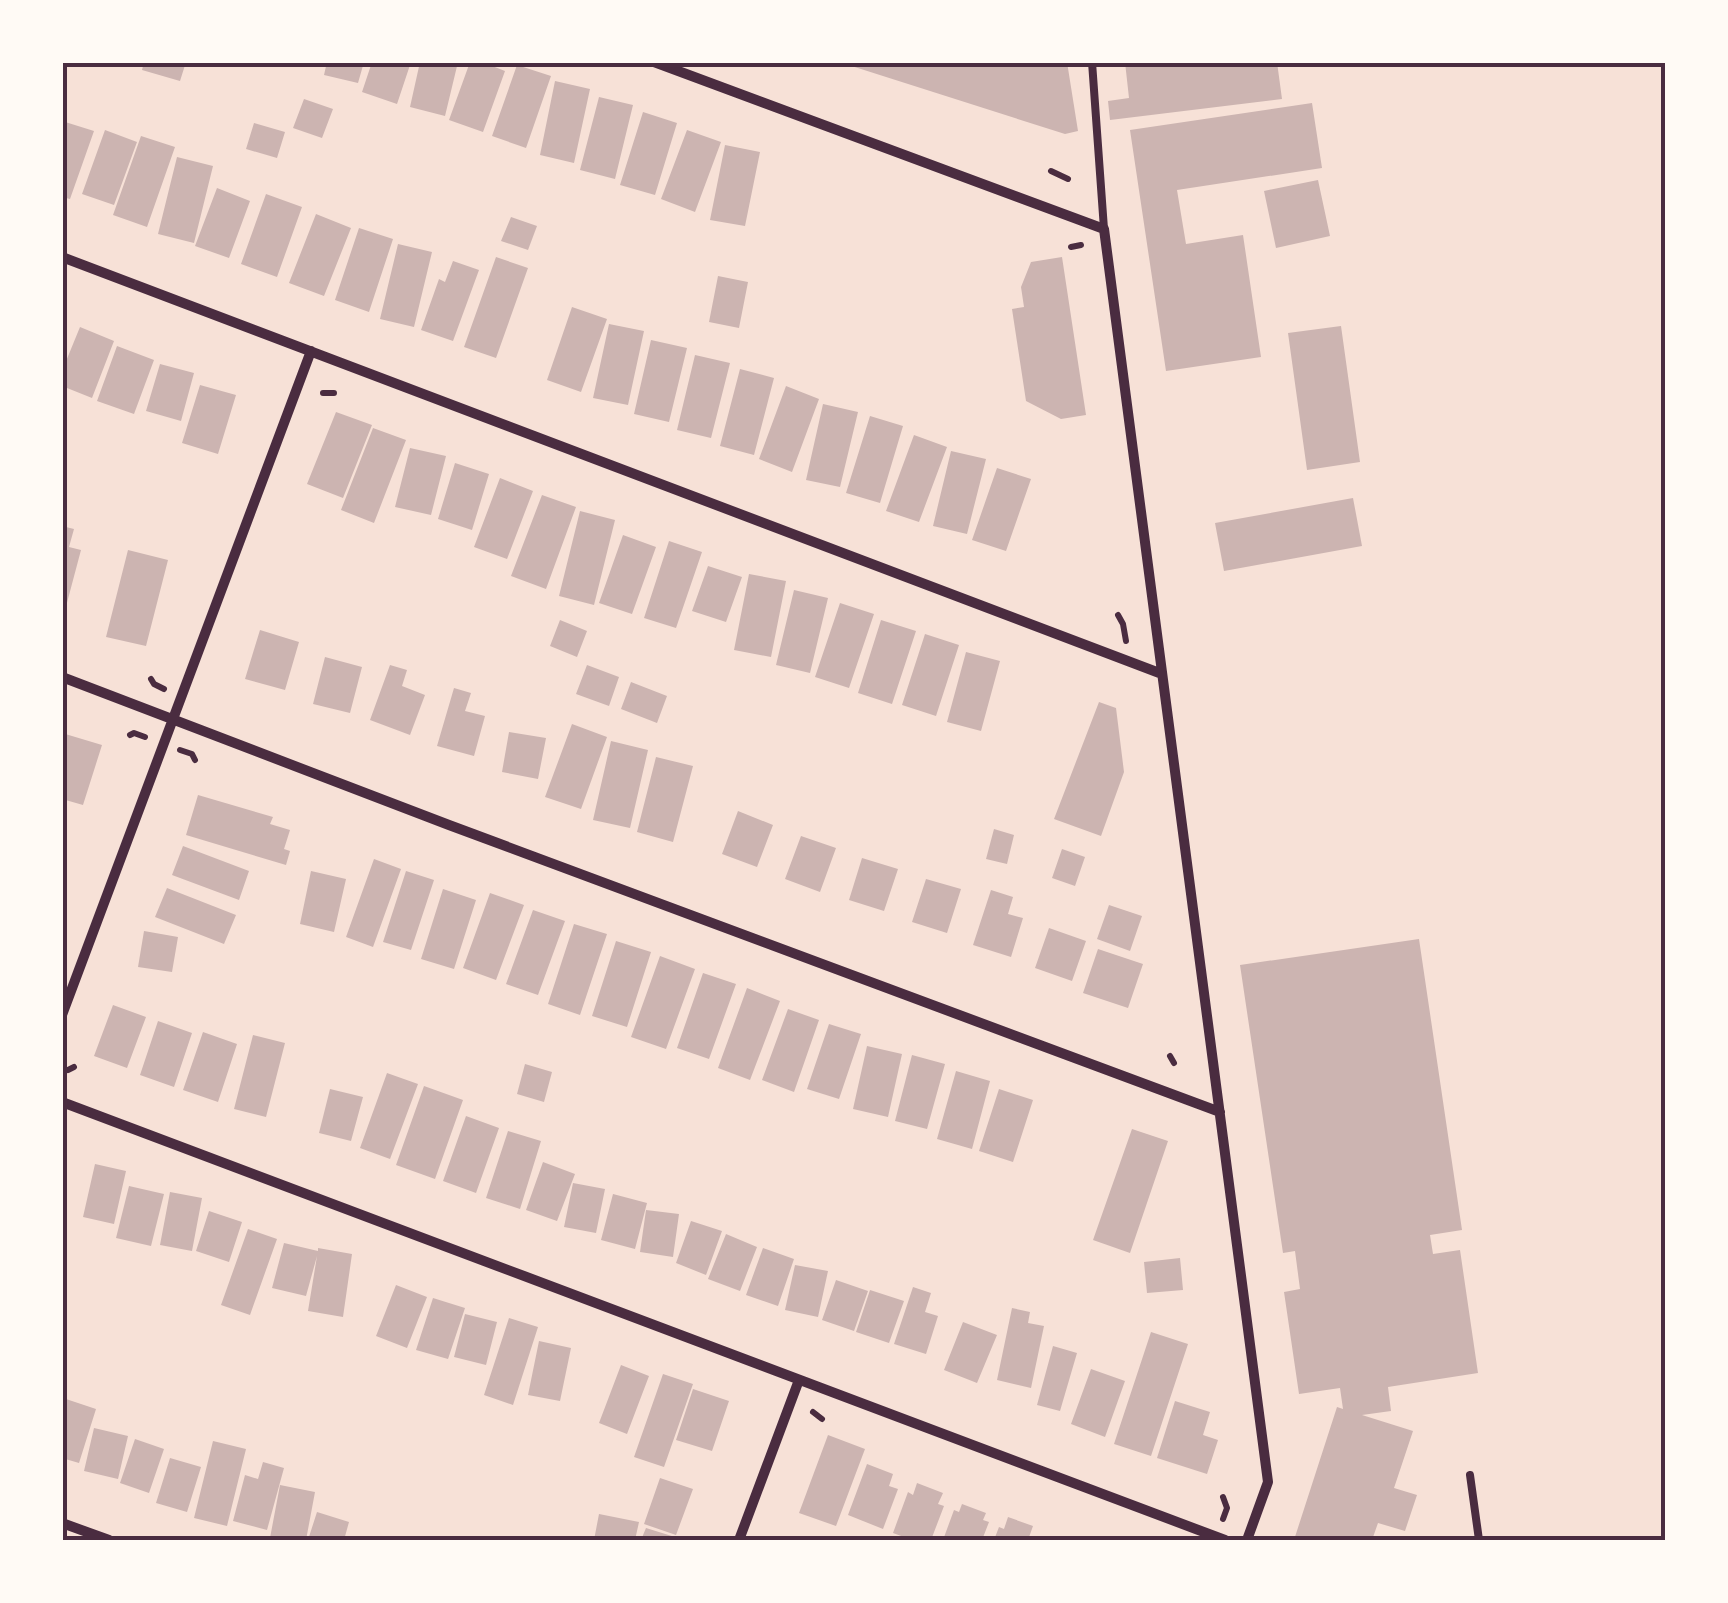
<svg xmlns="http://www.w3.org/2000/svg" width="1728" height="1603" font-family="'Noto Serif',serif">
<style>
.building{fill:#ccb4b1}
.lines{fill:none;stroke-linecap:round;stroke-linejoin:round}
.path{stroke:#4a2c40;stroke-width:6}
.service{stroke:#4a2c40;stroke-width:8}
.minor{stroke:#4a2c40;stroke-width:10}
.neatline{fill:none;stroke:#4a2c40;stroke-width:4}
</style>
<rect width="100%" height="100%" fill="#f7e1d7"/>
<path class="building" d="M144,62H186L180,81L142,70Z
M327,62H364L358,83L324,75Z
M372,62H411L397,104L362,92Z
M420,62H458L445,116L410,107Z
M470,62H482L505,71L483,132L449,120Z
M839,62H1067L1078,131L1065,134Z
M1125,62H1277L1282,99L1110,120L1108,101L1129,98Z
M517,65L551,76L526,148L492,136Z
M555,81L590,89L574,163L540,155Z
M599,97L633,105L615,179L580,170Z
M304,99L333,109L322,138L293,128Z
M1312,103L1322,168L1177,190L1186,244L1243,235L1261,357L1166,371L1130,130Z
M643,112L677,123L655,195L620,185Z
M62,121L94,131L70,199L62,197Z
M254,123L285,132L277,158L246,149Z
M105,130L137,142L114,205L82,194Z
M687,130L721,142L695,212L661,199Z
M141,136L175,147L147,227L113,215Z
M725,145L760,152L745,226L710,220Z
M177,157L213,166L194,243L158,234Z
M1318,180L1330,236L1276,248L1264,191Z
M217,188L250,201L229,258L195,246Z
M266,194L302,207L277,277L241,264Z
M316,214L351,228L324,296L289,283Z
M511,217L537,226L528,250L501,241Z
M359,228L393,239L369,312L335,300Z
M398,244L432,252L414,327L380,319Z
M496,257L528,268L496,358L464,347Z
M1062,257L1086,415L1061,419L1026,401L1012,309L1024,307L1021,287L1031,262Z
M453,261L479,270L453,341L421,330L439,279L445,282Z
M718,276L748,282L739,328L709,322Z
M572,307L607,319L581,392L547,380Z
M609,324L644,331L628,405L593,398Z
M1341,326L1360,462L1307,470L1288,333Z
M80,327L114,341L92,398L62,386V371Z
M651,340L687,348L669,422L634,414Z
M117,346L154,360L134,414L97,401Z
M695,355L730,363L711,438L677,430Z
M160,364L194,373L181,421L146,411Z
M740,369L774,378L754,455L720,446Z
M200,385L236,395L218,454L182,443Z
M786,386L819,399L792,472L759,459Z
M823,404L858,412L840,487L806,480Z
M336,412L372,425L343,498L307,484Z
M870,416L903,426L880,503L846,493Z
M373,428L406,440L374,523L341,510Z
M914,435L947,447L919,522L886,511Z
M410,448L446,456L431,515L395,507Z
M951,451L986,459L967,534L933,526Z
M455,463L489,474L472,530L438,519Z
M997,468L1031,479L1006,551L972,540Z
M500,478L533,491L507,559L474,547Z
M542,495L576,507L546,589L511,576Z
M1353,498L1362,546L1224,571L1215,523Z
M580,511L615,520L594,605L559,596Z
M62,526L74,529L69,547L81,550L64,614Z
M623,535L656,547L632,614L599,603Z
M669,541L702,552L676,628L644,618Z
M128,550L168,560L146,646L106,637Z
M708,566L742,577L726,622L692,611Z
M749,574L786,581L771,657L734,650Z
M794,590L828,598L810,673L776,665Z
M840,603L874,614L849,688L815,677Z
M560,620L587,631L577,657L550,646Z
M881,620L916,631L892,704L858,693Z
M260,630L299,642L285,690L245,679Z
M925,634L959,645L936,716L902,705Z
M966,652L1000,661L981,731L947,722Z
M325,657L362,667L350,713L313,704Z
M390,665L407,670L402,686L425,695L410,735L370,720Z
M587,665L619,677L609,706L576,694Z
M631,682L667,696L657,723L621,709Z
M454,688L471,693L465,711L485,716L474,756L437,746Z
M1099,702L1116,708L1124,772L1101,836L1054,819Z
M572,724L607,737L581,809L545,797Z
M509,732L546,738L538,779L502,772Z
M62,733L102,745L83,805L62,799Z
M611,741L648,750L630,828L593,820Z
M656,757L693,766L673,842L637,832Z
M198,795L273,817L270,824L290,830L284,849L290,851L286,865L186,835Z
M738,811L773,825L757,867L722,854Z
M994,829L1014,835L1007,864L986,859Z
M801,836L836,848L820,892L785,879Z
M183,846L249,871L239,900L172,875Z
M1062,849L1085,857L1075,886L1052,878Z
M862,858L898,869L884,911L849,900Z
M374,859L401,869L373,947L346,937Z
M311,871L346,879L334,932L300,924Z
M406,871L434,880L411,950L383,942Z
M926,879L961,889L947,933L912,922Z
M167,888L236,915L224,944L155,917Z
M443,889L476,900L454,969L421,959Z
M991,890L1013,897L1008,914L1023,918L1011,957L973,945Z
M490,893L524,905L496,980L463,968Z
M1109,905L1142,916L1130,951L1097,939Z
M533,910L565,921L538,995L506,984Z
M574,924L607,934L580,1015L548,1004Z
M1049,928L1086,941L1072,981L1035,968Z
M144,931L178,937L172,972L138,967Z
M1419,939L1462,1230L1430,1235L1433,1254L1460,1250L1478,1373L1388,1387L1391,1411L1362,1415L1413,1431L1394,1488L1417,1495L1405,1531L1378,1523L1372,1540H1294L1337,1407L1343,1409L1340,1388L1299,1394L1284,1292L1300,1289L1295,1251L1283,1253L1240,965Z
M616,941L651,952L627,1027L592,1016Z
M1098,949L1143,964L1128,1008L1083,993Z
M660,956L695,969L666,1049L631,1037Z
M703,973L736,984L709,1059L677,1048Z
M747,988L780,1001L750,1080L718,1068Z
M113,1005L146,1017L127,1068L94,1056Z
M788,1009L819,1020L794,1092L762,1080Z
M158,1021L192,1033L174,1087L140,1075Z
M829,1024L861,1034L839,1099L807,1089Z
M203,1032L237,1044L218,1102L183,1090Z
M253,1035L285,1043L266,1117L234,1109Z
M867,1046L902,1054L888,1117L853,1109Z
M912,1055L945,1064L927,1129L895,1121Z
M525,1064L552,1072L544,1102L517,1094Z
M956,1071L990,1081L972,1149L937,1139Z
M387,1073L418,1084L390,1159L360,1148Z
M424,1086L463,1100L435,1179L396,1165Z
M330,1089L363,1097L351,1141L319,1133Z
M999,1089L1033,1100L1013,1162L979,1151Z
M466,1116L499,1128L476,1193L443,1181Z
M1132,1129L1168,1141L1130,1253L1093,1240Z
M508,1131L541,1141L520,1209L486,1198Z
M543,1162L575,1174L557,1221L526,1210Z
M95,1164L126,1171L114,1224L83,1217Z
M573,1183L605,1189L596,1233L564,1227Z
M129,1186L164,1194L151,1246L116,1238Z
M170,1192L202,1198L192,1251L160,1245Z
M613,1194L647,1203L635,1249L601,1240Z
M646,1210L679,1214L673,1257L640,1252Z
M209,1211L242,1222L229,1262L196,1251Z
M691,1221L722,1231L706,1275L676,1263Z
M248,1229L277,1239L250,1315L221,1305Z
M726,1234L757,1247L740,1291L708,1279Z
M284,1243L318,1251V1248L352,1254L343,1317L308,1311L317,1256L306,1296L272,1288Z
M763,1248L794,1259L778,1306L746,1295Z
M1180,1258L1183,1290L1147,1293L1144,1262Z
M795,1265L828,1271L818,1317L785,1310Z
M836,1280L868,1291L854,1331L822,1320Z
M396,1285L427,1297L407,1348L376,1336Z
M913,1287L931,1293L925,1312L938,1316L926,1354L894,1344Z
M870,1290L904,1301L889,1343L856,1332Z
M433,1298L465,1308L448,1359L416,1350Z
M1012,1308L1030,1312L1028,1323L1044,1326L1031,1388L997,1380Z
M465,1314L497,1322L486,1365L454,1357Z
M509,1318L538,1327L513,1405L484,1395Z
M963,1322L997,1335L977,1383L944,1370Z
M1151,1332L1188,1344L1151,1456L1114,1444Z
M539,1341L571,1348L560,1401L528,1395Z
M1053,1346L1077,1353L1060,1411L1037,1405Z
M621,1365L649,1376L627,1434L599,1423Z
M1091,1369L1125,1381L1105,1437L1071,1424Z
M663,1374L693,1384L664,1467L634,1457Z
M693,1389L729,1401L712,1451L676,1440Z
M63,1398L96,1409L79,1463L62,1458Z
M1175,1401L1210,1412L1203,1435L1218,1440L1207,1474L1157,1458Z
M94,1428L128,1436L118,1479L84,1471Z
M828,1435L865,1449L836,1526L799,1513Z
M135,1439L164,1449L149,1493L120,1483Z
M213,1441L246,1449L227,1526L194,1518Z
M170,1458L201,1467L187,1512L156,1503Z
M263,1462L284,1468L267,1530L233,1521L245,1475L258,1479Z
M867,1464L893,1474L889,1486L898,1489L883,1529L848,1515Z
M660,1478L693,1489L676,1535L644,1524Z
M917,1483L943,1493L938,1504L944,1506L931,1540H912L893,1533L908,1492L913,1495Z
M280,1485L315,1492L306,1540L270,1538Z
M962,1504L986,1513L983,1520L989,1522L982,1540H943L954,1510L959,1512Z
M317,1512L349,1522L344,1540H308Z
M599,1514L639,1522L635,1540H594Z
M1008,1517L1033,1526L1028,1540H994L999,1527L1004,1529Z
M646,1528L675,1537L674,1540H641Z"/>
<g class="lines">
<path class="path" d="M1051,171L1068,179
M1071,247L1081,245
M323,393H334
M1118,615L1123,624L1126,641
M151,679L154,684L164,689
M130,735L134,733L145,737
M180,750L192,754L195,760
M1170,1056L1174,1063
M68,1070L74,1067
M813,1412L822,1419
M1223,1497L1227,1508L1223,1519"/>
<path class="service" d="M1092,62L1104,229
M1470,1475L1479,1540"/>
<path class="minor" d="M654,62L1104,229L1268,1482L1247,1540
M62,257L1162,674
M62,677L449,825L1220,1112
M62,1015L311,351
M62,1102L1225,1540
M62,1523L109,1540
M739,1540L799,1380"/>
</g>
<rect width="1728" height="1603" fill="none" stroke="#fffaf5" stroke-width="130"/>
<rect x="65" y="65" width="1598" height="1473" class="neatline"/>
</svg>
